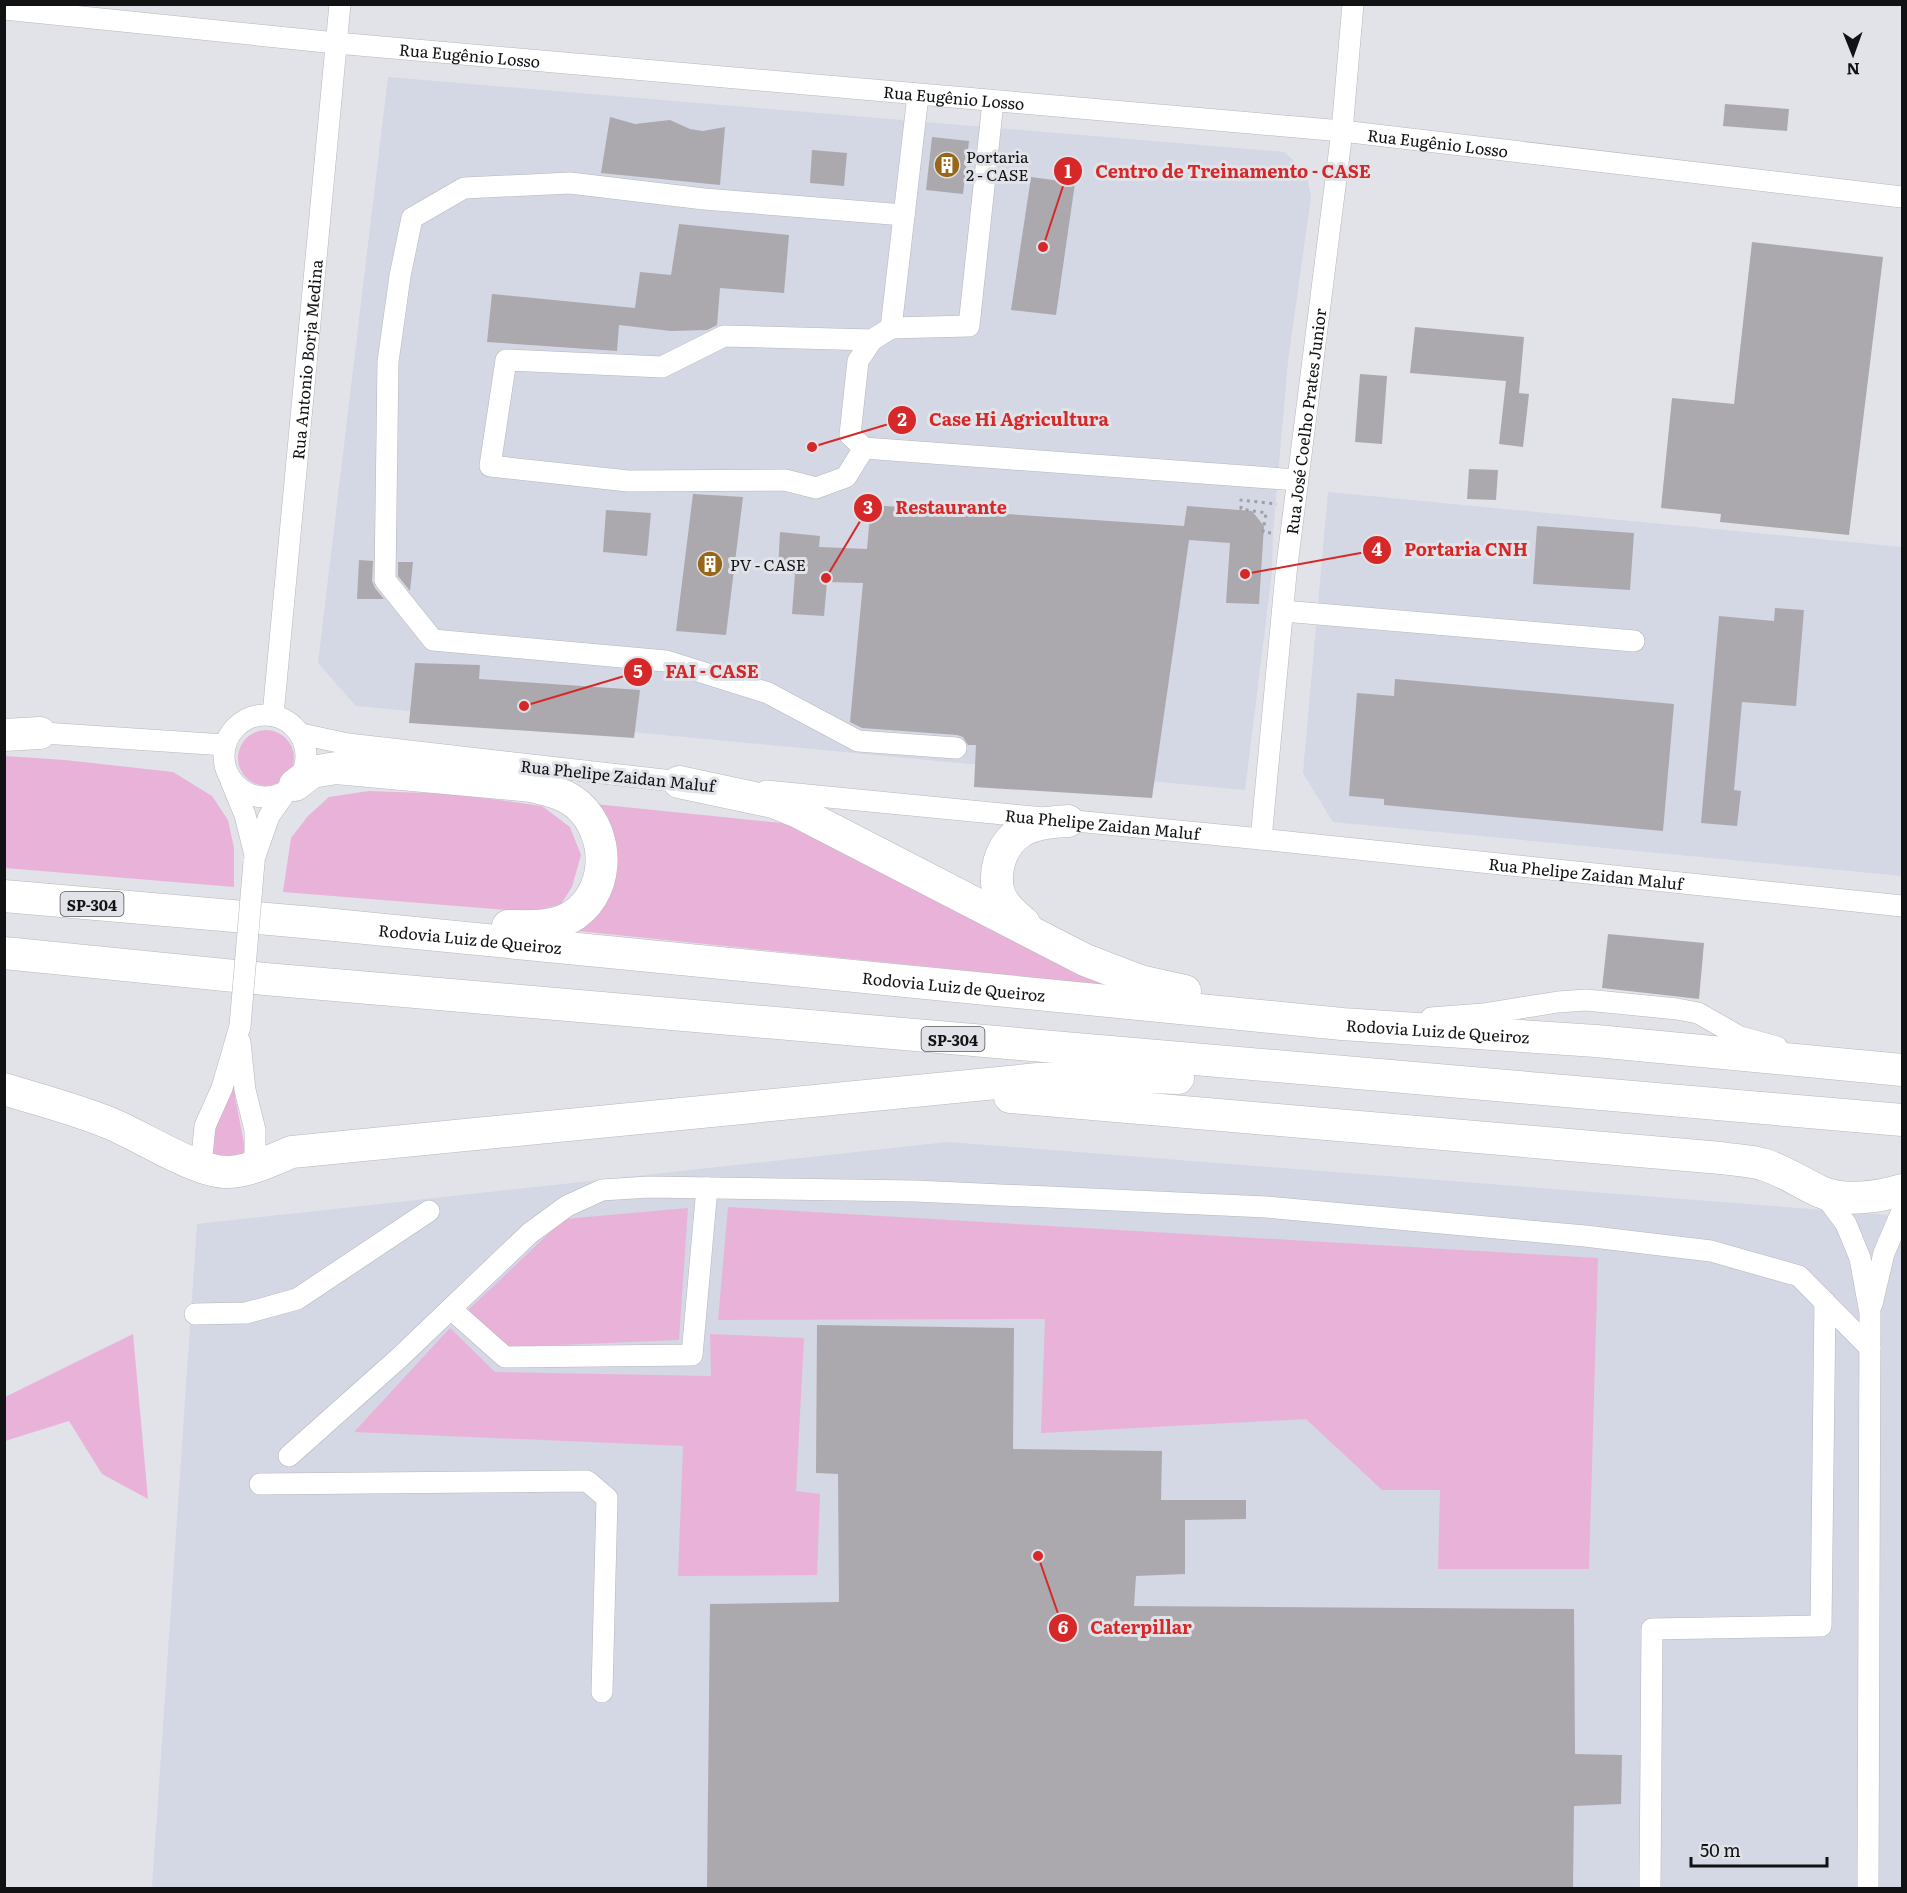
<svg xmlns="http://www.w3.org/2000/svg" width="1907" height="1893" font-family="Literata,serif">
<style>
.built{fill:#d4d7e4}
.green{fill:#e9b3d9}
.building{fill:#aba9ae}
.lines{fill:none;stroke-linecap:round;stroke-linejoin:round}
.minor-casing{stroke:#b6b7bc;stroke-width:22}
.highway-casing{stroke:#b6b7bc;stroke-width:33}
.path{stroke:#9ea0a4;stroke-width:3;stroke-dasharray:3 4.5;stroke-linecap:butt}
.minor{stroke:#fff;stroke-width:21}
.highway{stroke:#fff;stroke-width:32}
.minor-bridge-casing{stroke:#b6b7bc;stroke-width:22;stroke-linecap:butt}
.minor-bridge{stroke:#fff;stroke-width:21}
.labels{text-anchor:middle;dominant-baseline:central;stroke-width:6;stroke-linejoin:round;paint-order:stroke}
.shield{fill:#e1e3e8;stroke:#4f5154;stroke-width:1.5}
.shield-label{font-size:15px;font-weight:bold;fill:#111214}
.street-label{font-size:16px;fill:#111214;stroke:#e1e3e8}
.poi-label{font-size:16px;fill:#111214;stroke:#e1e3e8;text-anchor:start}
.leader{fill:none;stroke:#d62828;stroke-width:2}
.callout-dot{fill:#d62828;stroke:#e1e3e8;stroke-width:2}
.mark-label{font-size:18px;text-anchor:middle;font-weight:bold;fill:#fff}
.callout-label{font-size:18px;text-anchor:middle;font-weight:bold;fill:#d62828;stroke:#e1e3e8;stroke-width:6;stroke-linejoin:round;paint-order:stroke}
</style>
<rect width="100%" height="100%" fill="#e1e3e8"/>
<path class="built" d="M388,77L1284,152L1306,172L1311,197L1288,361L1273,533L1272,572L1245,790L356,706L318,663Z
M1328,492L1902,547V876L1333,822L1303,773Z
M948,1142L1902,1216V1888H152L197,1224Z"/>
<path class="green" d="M238 758a28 28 0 1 1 56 0a28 28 0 1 1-56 0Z
M5,756L65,760L173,772L212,796L228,820L234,848V887L5,868Z
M369,791L455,794L542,806L570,827L581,855L572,887L561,904L533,912L283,892L291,838L308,816L329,797Z
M585,803L782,823L802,828L1107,985L558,929L587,912Z
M237,1060L235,1097L245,1148L241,1159L212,1157L213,1134L224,1106Z
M728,1207L1598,1258L1589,1569H1438L1440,1490H1382L1306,1419L1041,1433L1045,1319L718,1320Z
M688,1208L679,1340L509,1347L468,1310L564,1219Z
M450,1328L495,1372L711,1376L710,1334L804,1338L796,1491L820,1494L817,1575L678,1576L683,1446L354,1432Z
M133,1334L148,1499L102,1474L69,1421L5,1441V1397Z"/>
<path class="building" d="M1725,104L1789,109L1787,131L1723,126Z
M610,117L635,124L670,120L690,129L703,131L725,127L720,185L601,173Z
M932,137L969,141L963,194L926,190Z
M812,150L847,153L844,186L810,183Z
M1031,177L1075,183L1056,315L1011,310Z
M679,224L789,235L784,293L720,288L717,325L707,330L671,331L619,325L617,351L487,342L492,294L635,308L640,272L671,275Z
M1752,242L1883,257L1849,535L1720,522L1721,514L1661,508L1672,398L1734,404Z
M1415,327L1524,337L1519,393L1529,394L1523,447L1499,444L1506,381L1410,373Z
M1360,374L1387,376L1382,444L1355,442Z
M1469,469L1498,470L1496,500L1467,499Z
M693,494L743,497L726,635L676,631Z
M871,505L1184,526L1187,506L1252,511L1264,526L1259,604L1226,603L1230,543L1189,540L1152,798L974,787L976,745H968L963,737L957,735L862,728L850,722L863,583L827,582L824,616L792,614L795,574L778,570L780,532L820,536L819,547L867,549Z
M606,510L651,513L647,556L603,552Z
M1537,526L1634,533L1630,590L1533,584Z
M359,560L373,561L372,581L375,588L384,599H357Z
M398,562H413L410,591L398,576Z
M1775,608L1804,610L1796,706L1742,702L1734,790L1741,791L1737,826L1701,823L1719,616L1774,621Z
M415,663L480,665L479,679L640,690L634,738L409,723Z
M1395,679L1674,704L1663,831L1384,805V799L1349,796L1357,693L1394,696Z
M1608,934L1704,943L1699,999L1602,988Z
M817,1325L1014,1328L1013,1449L1162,1451L1161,1500H1246V1519L1185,1520V1574L1136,1576L1134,1606L1574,1609L1575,1754L1622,1755L1621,1804L1574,1806L1573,1888H707L710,1604L839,1602L838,1474L816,1473Z"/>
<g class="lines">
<g class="minor-casing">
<g id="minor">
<path id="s1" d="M4,9L336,43L1342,131L1902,197"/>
<path d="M918,95L891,328L969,326L993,102"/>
<path d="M904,215L704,199L570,183L464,188L412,218L400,276L388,362L385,580L433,640L666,661L768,693L858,741L956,748"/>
<path d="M872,340L858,361L850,435L864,448L1297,480"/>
<path d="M864,448L846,477L816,488L785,480L628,481L490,466L506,360L662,367L724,336L872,340L891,328"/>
<path d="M1283,611L1634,641"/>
<circle cx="265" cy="756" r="41"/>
<path id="s2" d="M273,715L340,4"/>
<path d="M28,732L225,745"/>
<path d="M301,734L348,744L690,783"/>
<path d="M231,781L245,815L255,855"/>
<path id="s3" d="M766,791L1261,839L1902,906"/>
<path id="s4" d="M1261,839L1286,573L1342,131L1353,4"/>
<path d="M255,856L269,816L286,792"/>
<path d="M1431,1018L1483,1014L1558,1002L1586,1000L1677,1009L1698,1013L1740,1037L1777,1047"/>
<path d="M240,1042L245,1090L255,1130V1166"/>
<path d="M201,1166L205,1126L222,1088L240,1026"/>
<path d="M1823,1193L1846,1224L1860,1258L1870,1313L1868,1888"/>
<path d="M1872,1304L1884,1253L1902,1211"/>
<path d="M451,1309L505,1357L692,1355L707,1188"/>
<path d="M195,1314L246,1313L297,1299L429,1211"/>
<path d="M289,1456L399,1358L530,1233L567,1206L602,1190L649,1187L915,1191L1266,1207L1585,1236L1711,1251L1799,1276L1870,1348"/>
<path d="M260,1484L587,1481L607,1498L602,1692"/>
<path d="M1650,1888L1652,1629L1821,1626L1825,1302"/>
</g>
</g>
<g class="highway-casing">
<g id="highway">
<path d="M4,735L40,733"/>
<path d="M679,782L773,802L798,812L1085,960L1140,981L1185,991"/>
<path d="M295,785L312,772L336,768L532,786C548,790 566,794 578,805C612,836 610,897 567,919C549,928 528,926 508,926"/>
<path id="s5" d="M4,896L314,923L1342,1024L1596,1041L1902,1070"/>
<path d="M1024,923C1015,915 1005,908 1000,896C992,875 1000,846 1019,833C1032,823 1053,822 1068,821"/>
<path d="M4,953L265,979L1902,1120"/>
<path d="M4,1089C39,1100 75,1109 109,1123C140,1135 195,1172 227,1172C249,1172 271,1160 292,1152L1038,1079L1146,1077L1178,1078"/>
<path d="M1010,1097L1721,1158C1735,1160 1749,1161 1762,1164C1783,1170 1801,1183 1821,1192C1844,1202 1879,1197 1902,1190"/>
</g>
</g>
<path class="path" d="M1271,533L1263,532L1266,513L1241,509V500L1277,504"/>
<use href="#minor" class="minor"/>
<use href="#highway" class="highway"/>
<g class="minor-bridge-casing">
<path id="minor-bridge" d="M240,1026L254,862"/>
</g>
<use href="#minor-bridge" class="minor-bridge"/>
</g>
<defs>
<g id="building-disc" transform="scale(1.35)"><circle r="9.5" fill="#986619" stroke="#e1e3e8"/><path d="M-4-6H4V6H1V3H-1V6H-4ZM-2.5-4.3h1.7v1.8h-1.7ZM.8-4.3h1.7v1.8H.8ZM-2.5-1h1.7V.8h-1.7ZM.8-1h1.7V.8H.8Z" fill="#fff"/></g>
</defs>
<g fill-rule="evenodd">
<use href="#building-disc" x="947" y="165"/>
<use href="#building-disc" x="710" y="564"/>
</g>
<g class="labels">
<g class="shield">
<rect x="60.5" y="892" width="63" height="24" rx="4.5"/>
<rect x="921.5" y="1027" width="63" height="24" rx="4.5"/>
</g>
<g class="shield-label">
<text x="92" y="904">SP-304</text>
<text x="953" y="1039">SP-304</text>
</g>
<g class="street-label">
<text stroke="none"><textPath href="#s1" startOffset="468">Rua Eugênio Losso</textPath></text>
<text stroke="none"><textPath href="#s1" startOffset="954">Rua Eugênio Losso</textPath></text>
<text stroke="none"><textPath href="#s1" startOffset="1440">Rua Eugênio Losso</textPath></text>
<text stroke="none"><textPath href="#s2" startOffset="357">Rua Antonio Borja Medina</textPath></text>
<text stroke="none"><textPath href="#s4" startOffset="420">Rua José Coelho Prates Junior</textPath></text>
<text transform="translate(618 775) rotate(6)">Rua Phelipe Zaidan Maluf</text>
<text stroke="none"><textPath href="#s3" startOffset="338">Rua Phelipe Zaidan Maluf</textPath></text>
<text stroke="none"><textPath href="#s3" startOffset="824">Rua Phelipe Zaidan Maluf</textPath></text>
<text stroke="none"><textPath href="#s5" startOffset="468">Rodovia Luiz de Queiroz</textPath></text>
<text stroke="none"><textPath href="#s5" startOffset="954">Rodovia Luiz de Queiroz</textPath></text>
<text stroke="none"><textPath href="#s5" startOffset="1440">Rodovia Luiz de Queiroz</textPath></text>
</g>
<g class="poi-label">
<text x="966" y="156">Portaria<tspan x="966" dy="18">2 - CASE</tspan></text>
<text x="730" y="564">PV - CASE</text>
</g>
</g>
<path class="leader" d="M1043 247L1068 171M812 447L902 420M826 578L868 508M1245 574L1377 550M524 706L638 672M1038 1556L1063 1628"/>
<g class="callout-dot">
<circle cx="1043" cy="247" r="6"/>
<circle cx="812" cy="447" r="6"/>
<circle cx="826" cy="578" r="6"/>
<circle cx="1245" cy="574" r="6"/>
<circle cx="524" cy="706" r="6"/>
<circle cx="1038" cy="1556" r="6"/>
<circle cx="1068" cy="171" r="15"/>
<circle cx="902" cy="420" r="15"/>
<circle cx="868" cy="508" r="15"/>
<circle cx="1377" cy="550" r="15"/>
<circle cx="638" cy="672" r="15"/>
<circle cx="1063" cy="1628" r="15"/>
</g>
<g class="mark-label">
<text x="1068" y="178">1</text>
<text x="902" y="426">2</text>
<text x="868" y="514">3</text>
<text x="1377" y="556">4</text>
<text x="638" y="678">5</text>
<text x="1063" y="1634">6</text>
</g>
<g class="callout-label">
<text x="1233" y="178">Centro de Treinamento - CASE</text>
<text x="1019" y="426">Case Hi Agricultura</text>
<text x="951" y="514">Restaurante</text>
<text x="1466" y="556">Portaria CNH</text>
<text x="712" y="678">FAI - CASE</text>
<text x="1141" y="1634">Caterpillar</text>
</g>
<rect width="1907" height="1893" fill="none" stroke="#111214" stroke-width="12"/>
<g transform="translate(1853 54) rotate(179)" stroke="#e1e3e8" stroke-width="4.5" paint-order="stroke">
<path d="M0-4.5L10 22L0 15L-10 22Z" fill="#111214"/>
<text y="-9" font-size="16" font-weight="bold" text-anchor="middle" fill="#111214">N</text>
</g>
<path d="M1691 1857v9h136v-9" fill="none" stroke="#111214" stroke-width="3"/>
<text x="1700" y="1857" font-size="18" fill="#111214" stroke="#e1e3e8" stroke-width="4.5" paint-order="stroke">50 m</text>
</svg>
